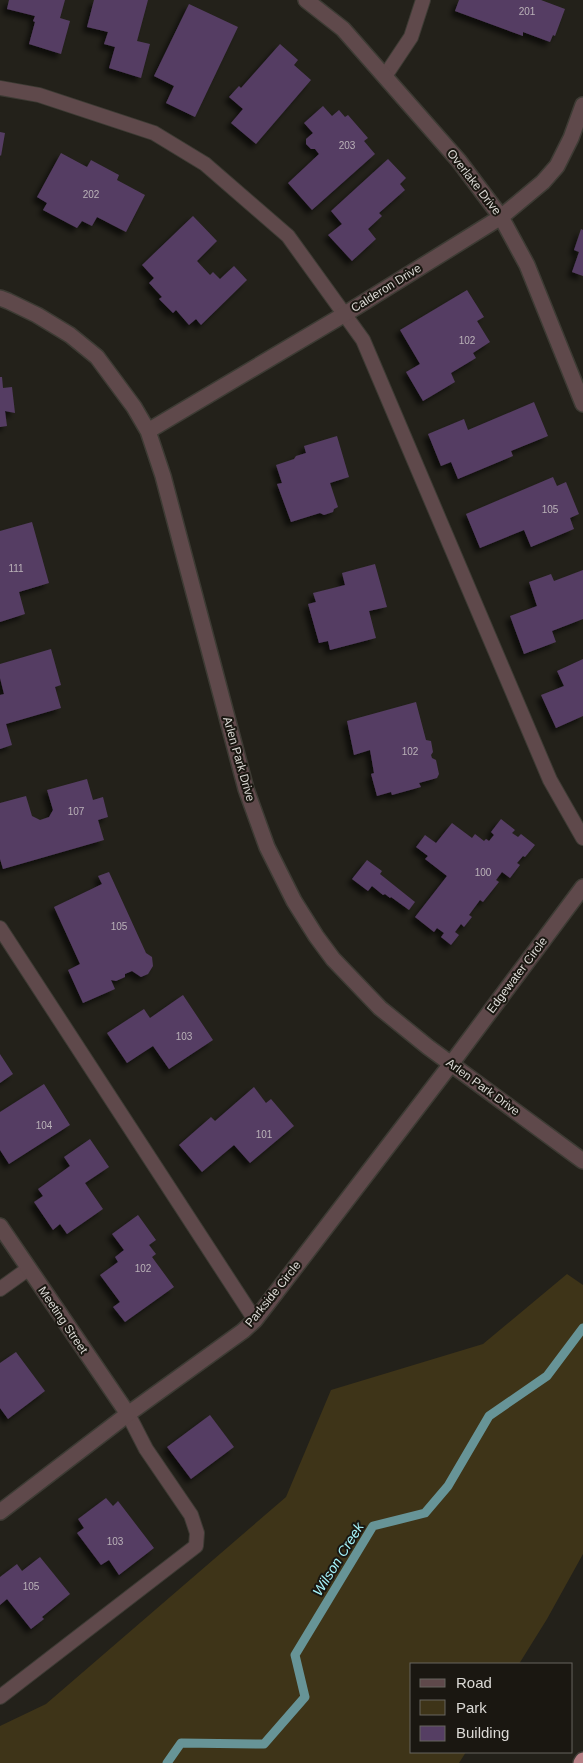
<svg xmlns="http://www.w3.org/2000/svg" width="583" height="1763" font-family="Arial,sans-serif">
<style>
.green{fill:#3e3418}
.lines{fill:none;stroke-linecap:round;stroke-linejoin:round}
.stream{stroke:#679497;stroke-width:9}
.building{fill:#553e63;filter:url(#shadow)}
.lane-casing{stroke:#3d3b34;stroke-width:16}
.street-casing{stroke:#3d3b34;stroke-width:18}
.highway-casing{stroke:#3d3b34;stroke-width:18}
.lane{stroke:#5f494b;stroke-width:14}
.street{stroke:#5f494b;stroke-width:15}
.highway{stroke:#b57f85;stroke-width:15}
.labels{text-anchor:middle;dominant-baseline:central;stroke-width:4;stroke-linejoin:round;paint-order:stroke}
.number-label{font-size:10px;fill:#bab2b8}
.street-label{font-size:12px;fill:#dbd9d5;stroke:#1a1711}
.water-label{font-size:14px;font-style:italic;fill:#a5f4fb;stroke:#1a1711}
</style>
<defs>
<filter id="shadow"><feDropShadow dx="-4.5" dy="4.5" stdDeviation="2.5" flood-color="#0009"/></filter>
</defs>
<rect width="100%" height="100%" fill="#23211a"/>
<path class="green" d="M567,1274L583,1285V1554L547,1619L519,1664H412V1752H466L459,1763H0V1726L46,1704L286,1497L331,1390L483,1344Z"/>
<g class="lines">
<path class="stream" d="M167,1763L181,1743L264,1744L305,1697L295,1655L373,1526L425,1513L448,1486L489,1416L547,1376L583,1328"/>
</g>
<path class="building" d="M9,0H65L60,18L70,21L61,54L29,44L35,22L33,21L35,16L7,9Z
M94,0H148L137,41L150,44L141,78L109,68L115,47L104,44L108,32L87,27Z
M459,0H541L565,9L555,36L553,35L550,42L523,32V36L455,11Z
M189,4L238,27L195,117L166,103L174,86L154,76Z
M280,44L298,60L294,65L311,80L256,144L231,123L243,109L229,97L239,86L241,88Z
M323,106L332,116L339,110L345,117L348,115L368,138L364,141L375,154L312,210L288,183L319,154L315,149H311L306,144V139L313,133L304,123Z
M0,132L5,133L1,156L0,155Z
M61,153L87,167L91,160L119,175L117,180L145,195L126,232L97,217L92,226L82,221L77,228L43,210L47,203L37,197Z
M388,159L406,178L400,184L405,190L379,213L382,216L368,229L376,239L352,261L328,235L342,224L331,211Z
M193,216L217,241L197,261L210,275L213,272L220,279L234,266L247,280L201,325L196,319L189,325L176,310L173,313L159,299L162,297L149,283L154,278L142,265Z
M581,229L583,230V276L572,272L579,252L574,250Z
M467,290L484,317L477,321L490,342L473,353L476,358L451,373L455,382L423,401L406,372L420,364L400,330Z
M0,377H2L3,388L12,387L15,413L5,411L7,426L0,427Z
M534,402L548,436L511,451L513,456L458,479L451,462L441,466L428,434L464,419L468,430Z
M337,436L349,477L330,483L338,507L334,509L333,512L324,515L320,513L291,522L277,484L282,483L276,465L294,459L296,456L306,453L304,446Z
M553,477L557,486L566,482L579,514L570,518L574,529L531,547L524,530L480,548L466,514Z
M32,522L49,583L19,592L25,614L0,622V531Z
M375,564L387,607L369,611L376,638L330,650L328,641L319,643L308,604L316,602L313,593L345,585L342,573Z
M583,570V619L552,631L556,642L524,654L510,616L537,606L529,582L551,574L554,581Z
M51,649L61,685L55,687L61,708L6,724L12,745L0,749V695L4,694L0,678V664Z
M583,659V716L556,728L541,695L564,686L557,671Z
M416,702L426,740L431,741L433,752L431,755L432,758L436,760L439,774L437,778L419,783L421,787L392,795L391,792L377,796L371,774L374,773L370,750L354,755L347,721Z
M87,779L93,800L103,797L108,817L98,820L104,840L3,869L0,859V803L26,796L32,816L40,820L49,817L53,810L47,790Z
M501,819L515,830L512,833L518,837L521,834L535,845L525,857L523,856L517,863L520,865L510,878L502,872L496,880L499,882L483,902L480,900L469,915L472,917L464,927L461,924L455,932L459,935L451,945L441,937L444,933L437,928L434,932L415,917L447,876L425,859L428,856L416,847L425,835L436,843L452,823L472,838L475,834L484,841L486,839L489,841L494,835L491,832Z
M367,860L382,871L380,874L415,902L409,910L391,897L390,898L385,894L383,895L372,886L368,891L352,879Z
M109,872L146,953L152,957L153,966L148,974L141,977L132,971L125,974V977L116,981L111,980L115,989L83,1003L68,970L80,964L54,907L102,884L98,876Z
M183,995L213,1040L169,1069L153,1046L127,1063L107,1033L144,1009L150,1018Z
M0,1054L13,1074L0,1083Z
M44,1084L70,1125L9,1164L0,1150V1112Z
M254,1087L266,1103L271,1099L294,1126L250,1163L234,1145L202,1172L179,1145L211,1117L215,1121Z
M90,1139L109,1167L85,1183L103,1209L67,1234L60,1224L53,1230L34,1202L43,1196L38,1189L70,1166L64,1157Z
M138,1215L156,1240L149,1245L156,1254L152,1257L174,1287L125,1322L113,1307L120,1302L100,1275L118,1262L115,1257L124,1250L112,1234Z
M16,1352L45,1391L8,1419L0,1408V1363Z
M210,1415L234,1447L191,1479L167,1447Z
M106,1498L113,1506L118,1501L154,1548L119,1575L109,1560L101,1565L77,1533L84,1528L78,1519Z
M40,1557L70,1594L42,1617L44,1619L31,1629L7,1599L0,1605V1577L17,1564L22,1571Z"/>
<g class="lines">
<g class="lane-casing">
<path id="lane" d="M385,76L411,37L423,0
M0,88L39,95L154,133L205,164L288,236L363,340L550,780L583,838
M0,928L255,1320
M0,1289L28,1269
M0,1697L196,1546L197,1533L191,1515L146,1449L128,1414"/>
</g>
<g class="street-casing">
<path id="street" d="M306,0L343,29L459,161L501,217L527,265L583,404
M0,298L8,301L37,315L70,335L97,357L134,407L148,431L163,476L246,789L267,847L294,901L316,936L333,959L380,1008L428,1047L583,1161
M148,431L345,314L501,217L543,182L557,166L571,138L583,105
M0,1226L128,1414
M0,1512L128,1414L243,1331L255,1320L451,1064L583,887"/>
</g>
<g class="highway-casing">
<path id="highway" d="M581,1763L583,1760"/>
</g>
<use href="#lane" class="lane"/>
<use href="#street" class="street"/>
<use href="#highway" class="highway"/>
</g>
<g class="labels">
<g class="number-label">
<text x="527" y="11">201</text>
<text x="347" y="145">203</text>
<text x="91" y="194">202</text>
<text x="467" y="340">102</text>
<text x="550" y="509">105</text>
<text x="16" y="568">111</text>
<text x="410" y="751">102</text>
<text x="76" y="811">107</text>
<text x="483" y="872">100</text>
<text x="119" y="926">105</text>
<text x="184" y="1036">103</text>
<text x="44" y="1125">104</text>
<text x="264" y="1134">101</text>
<text x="143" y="1268">102</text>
<text x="115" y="1541">103</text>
<text x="31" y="1586">105</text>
</g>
<g class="street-label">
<text transform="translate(474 182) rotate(52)">Overlake Drive</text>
<text transform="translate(386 288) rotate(-32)">Calderon Drive</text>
<text transform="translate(239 759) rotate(74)">Arlen Park Drive</text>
<text transform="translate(517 975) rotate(-53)">Edgewater Circle</text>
<text transform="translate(483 1087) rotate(36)">Arlen Park Drive</text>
<text transform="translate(273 1294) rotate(-51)">Parkside Circle</text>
<text transform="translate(63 1320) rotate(56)">Meeting Street</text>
</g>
<g class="water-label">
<text transform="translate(338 1559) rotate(-58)">Wilson Creek</text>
</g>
</g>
<rect x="410" y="1663" width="162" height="90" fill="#1a1711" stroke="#67655f"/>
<rect x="420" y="1679" width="25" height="8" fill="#5f494b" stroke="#67655f"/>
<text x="456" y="1688" font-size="15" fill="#dbd9d5">Road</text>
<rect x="420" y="1700" width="25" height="15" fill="#3e3418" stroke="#67655f"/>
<text x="456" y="1713" font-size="15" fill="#dbd9d5">Park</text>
<rect x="420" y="1726" width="25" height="15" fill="#553e63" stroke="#67655f"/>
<text x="456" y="1738" font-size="15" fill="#dbd9d5">Building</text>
</svg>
